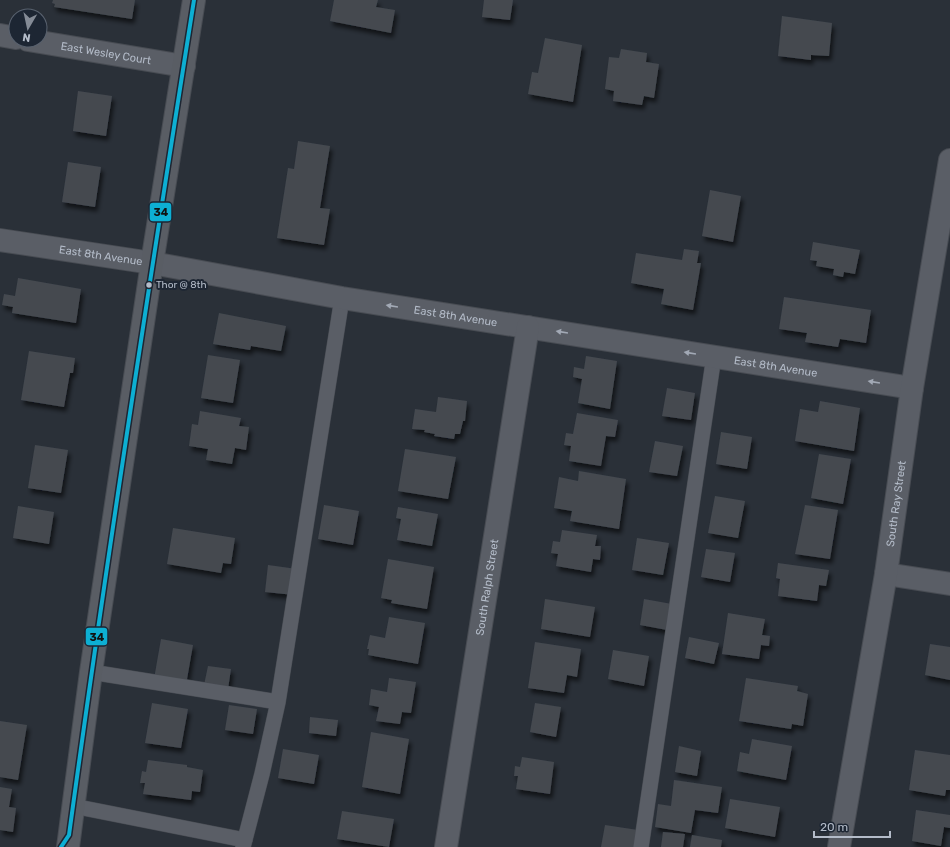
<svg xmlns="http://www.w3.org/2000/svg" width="950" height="847" font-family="Rubik,sans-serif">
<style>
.building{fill:#444950;filter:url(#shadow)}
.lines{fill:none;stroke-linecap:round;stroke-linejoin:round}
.lane-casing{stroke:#484c53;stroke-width:16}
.street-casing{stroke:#484c53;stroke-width:24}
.secondary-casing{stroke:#484c53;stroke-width:24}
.lane{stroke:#5a5e66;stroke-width:15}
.street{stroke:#5a5e66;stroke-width:22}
.secondary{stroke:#595d64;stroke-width:22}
.bus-1-casing{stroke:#1d2633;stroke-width:7}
.bus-1{stroke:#0dafd3;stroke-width:4}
.oneway{fill:#a2a9b5}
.bus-dot{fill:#b4bcc9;stroke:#1d2633;stroke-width:1.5}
.labels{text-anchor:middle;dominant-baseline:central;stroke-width:4;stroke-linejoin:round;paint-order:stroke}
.bus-label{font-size:10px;fill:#b4bcc9;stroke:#1d2633;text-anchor:start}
.street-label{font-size:11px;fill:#b4bcc9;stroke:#1d2633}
.line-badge{stroke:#1d2633;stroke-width:1.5}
.pale-badge-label{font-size:11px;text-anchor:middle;font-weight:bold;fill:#111}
</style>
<defs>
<filter id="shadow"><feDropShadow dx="2.5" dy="4.5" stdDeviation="2" flood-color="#0009"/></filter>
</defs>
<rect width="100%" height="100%" fill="#2a3038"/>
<path class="building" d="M53,0H135L132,19L54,7L55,4L52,3Z
M334,0H378L376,7L395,10L391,33L330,21Z
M484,0H513L510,20L482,17Z
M782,16L832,23L829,56L811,55V60L778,56Z
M545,38L582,45L573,102L528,94L532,72L538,73Z
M621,49L647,53L646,62L659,64L654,98L644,96L642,105L613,101L614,91L605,89L609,57L619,58Z
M78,91L112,96L106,136L73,131Z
M298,141L330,146L320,208L330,209L324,245L277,238L288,168L294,169Z
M68,162L101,167L95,207L62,202Z
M710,190L741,196L733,242L702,236Z
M813,242L860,250L855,274L844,272L843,277L833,275L834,269L816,266L817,261L810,260Z
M684,249L699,251L697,263H701L693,310L661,304L664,289L631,283L636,253L682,260Z
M18,278L81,289L76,323L12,313L13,307L2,305L4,294L15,296Z
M784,297L871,310L866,343L840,339L838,347L805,342L807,333L779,329Z
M219,313L286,326L281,351L251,346L250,350L213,344Z
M29,351L75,358L73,373H70L64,407L21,400Z
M208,355L240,360L233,403L201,398Z
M586,356L617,361L610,409L578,403L582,379L573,377L574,367L584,369Z
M667,388L695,393L691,420L662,416Z
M438,397L467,401L465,421H463L460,434H455L454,439L434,436L435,434L424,432L425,430L412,429L415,409L436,412Z
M820,401L860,408L854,451L795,441L800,409L818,412Z
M200,411L241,418L239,426L249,427L246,450L235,448L232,464L206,460L208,449L189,446L192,424L198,425Z
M577,413L618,420L615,437L606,436L601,466L569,461L571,446L564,445L566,433L573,434Z
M721,432L752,437L747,469L716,464Z
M655,441L683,446L677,476L649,472Z
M35,445L68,450L61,493L28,488Z
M405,449L456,457L448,499L398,491Z
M819,454L851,459L843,504L811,498Z
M579,471L626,479L619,529L570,521L572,511L554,508L559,477L578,481Z
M715,496L745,501L738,538L708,533Z
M324,505L359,511L353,545L318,539Z
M805,505L838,510L830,559L795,554Z
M18,506L54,512L49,544L13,538Z
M398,507L438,514L432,546L397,540L401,519L396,518Z
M173,528L235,538L231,564L223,563L221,573L167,564Z
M562,530L597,535L595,546H601L600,560L593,559L591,572L556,566L558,554L551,553L553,541L560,542Z
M637,538L669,543L663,575L632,570Z
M706,549L735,553L730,582L701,577Z
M388,559L434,567L427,609L391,603L392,600L381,598Z
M778,563L829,570L826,586L819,585L817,601L778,596L780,579L776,578Z
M268,565L297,569L294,595L265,592Z
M545,599L595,607L590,637L541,629Z
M644,599L672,604L667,630L640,625Z
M728,613L765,619L762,635L770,636L769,646L761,645L759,659L722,654Z
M389,617L425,623L418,664L368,655L369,649H367L370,635L385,638Z
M689,637L719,643L714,664L685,658Z
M161,639L193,645L186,685L154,679Z
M535,642L581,649L577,677L567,675L564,693L528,688Z
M930,644L950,647V680L925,675Z
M613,650L649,656L644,686L608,679Z
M208,666L231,669L228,689L204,685Z
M389,678L416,682L411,713L402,712L400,724L376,721L379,707L369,705L371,689L387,692Z
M746,678L798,686L797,691L808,694L803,726L792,724L791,729L739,721Z
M152,703L188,709L181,748L145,743Z
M535,703L561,707L556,737L530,732Z
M229,705L257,709L253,734L225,730Z
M310,717L338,720L336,736L309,733Z
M0,721L27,725L18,780L0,777Z
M371,732L409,739L400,794L362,787Z
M752,739L792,746L786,780L737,771L740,752L749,754Z
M679,746L701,751L697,776L675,772Z
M283,749L319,755L314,784L278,778Z
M915,750L950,755V790H946L945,796L909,790Z
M522,757L554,762L550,794L516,789L518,776H514L515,766L520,767Z
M148,760L187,765V767L203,770L200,792L192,791L191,800L143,794L145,783H140L142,771L146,772Z
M674,780L722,787L718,813L695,810L691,833L655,827L658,804L671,806Z
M0,787L12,789L9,807L16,808L13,832L0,830Z
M730,799L780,807L775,837L725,828Z
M916,810L950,815V828L944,827L941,846L912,841Z
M342,811L394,819L389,847L337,839Z
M605,825L638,830L635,847H601Z
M663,832L685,834L683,847H661Z
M692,835L722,840L721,847H690Z"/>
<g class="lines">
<g class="lane-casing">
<path id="lane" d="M91,672L278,702L342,298
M73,806L245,840
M243,847L262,774L278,702
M641,847L714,356"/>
</g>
<g class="street-casing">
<g id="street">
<path d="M0,35L16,38"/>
<path id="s1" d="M28,40L184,66"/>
<path id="s2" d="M0,240L152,263L342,298L912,388"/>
<path d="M886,574L950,584"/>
<path id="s3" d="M446,847L528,327"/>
<path id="s4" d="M839,847L886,574L912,388L950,160"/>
</g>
</g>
<g class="secondary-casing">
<path id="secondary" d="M68,847L91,672L152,263L194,0"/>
</g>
<use href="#lane" class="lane"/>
<use href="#street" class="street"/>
<use href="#secondary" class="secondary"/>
<g class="bus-1-casing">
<path id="bus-1" d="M61,847L69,835C107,556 150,278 194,0"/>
</g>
<use href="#bus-1" class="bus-1"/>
</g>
<defs><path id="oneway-solid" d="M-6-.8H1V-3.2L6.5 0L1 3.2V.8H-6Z"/></defs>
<g class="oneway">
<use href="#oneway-solid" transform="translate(392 306) rotate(-171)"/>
<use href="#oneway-solid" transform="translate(562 332) rotate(-171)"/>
<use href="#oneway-solid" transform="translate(690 353) rotate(-171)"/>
<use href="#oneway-solid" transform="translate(874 382) rotate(-171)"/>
</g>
<circle class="bus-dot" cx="149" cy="285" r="3.5"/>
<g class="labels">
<g class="bus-label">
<text x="156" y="285">Thor @ 8th</text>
</g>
<g class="street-label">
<text stroke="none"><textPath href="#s1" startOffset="79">East Wesley Court</textPath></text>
<text stroke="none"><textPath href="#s2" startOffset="102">East 8th Avenue</textPath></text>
<text stroke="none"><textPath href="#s2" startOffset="462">East 8th Avenue</textPath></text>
<text stroke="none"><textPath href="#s2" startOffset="786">East 8th Avenue</textPath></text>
<text stroke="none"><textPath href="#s4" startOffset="348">South Ray Street</textPath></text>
<text stroke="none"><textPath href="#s3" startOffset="263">South Ralph Street</textPath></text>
</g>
</g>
<g class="line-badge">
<rect x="149" y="202" width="23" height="20" rx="4" fill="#0dafd3"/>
<rect x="85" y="627" width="23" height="19" rx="4" fill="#0dafd3"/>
</g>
<g class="pale-badge-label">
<text x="161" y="216">34</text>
<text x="97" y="641">34</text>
</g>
<g transform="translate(28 28) rotate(189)"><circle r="19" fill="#1d2633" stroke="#59626f"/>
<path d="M0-3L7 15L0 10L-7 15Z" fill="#848b96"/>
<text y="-6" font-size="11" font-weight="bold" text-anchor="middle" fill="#b4bcc9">N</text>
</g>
<path d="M814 831v6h76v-6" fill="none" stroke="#b4bcc9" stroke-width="2"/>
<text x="820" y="831" font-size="12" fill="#b4bcc9" stroke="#1d2633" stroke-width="3" paint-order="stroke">20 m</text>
</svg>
